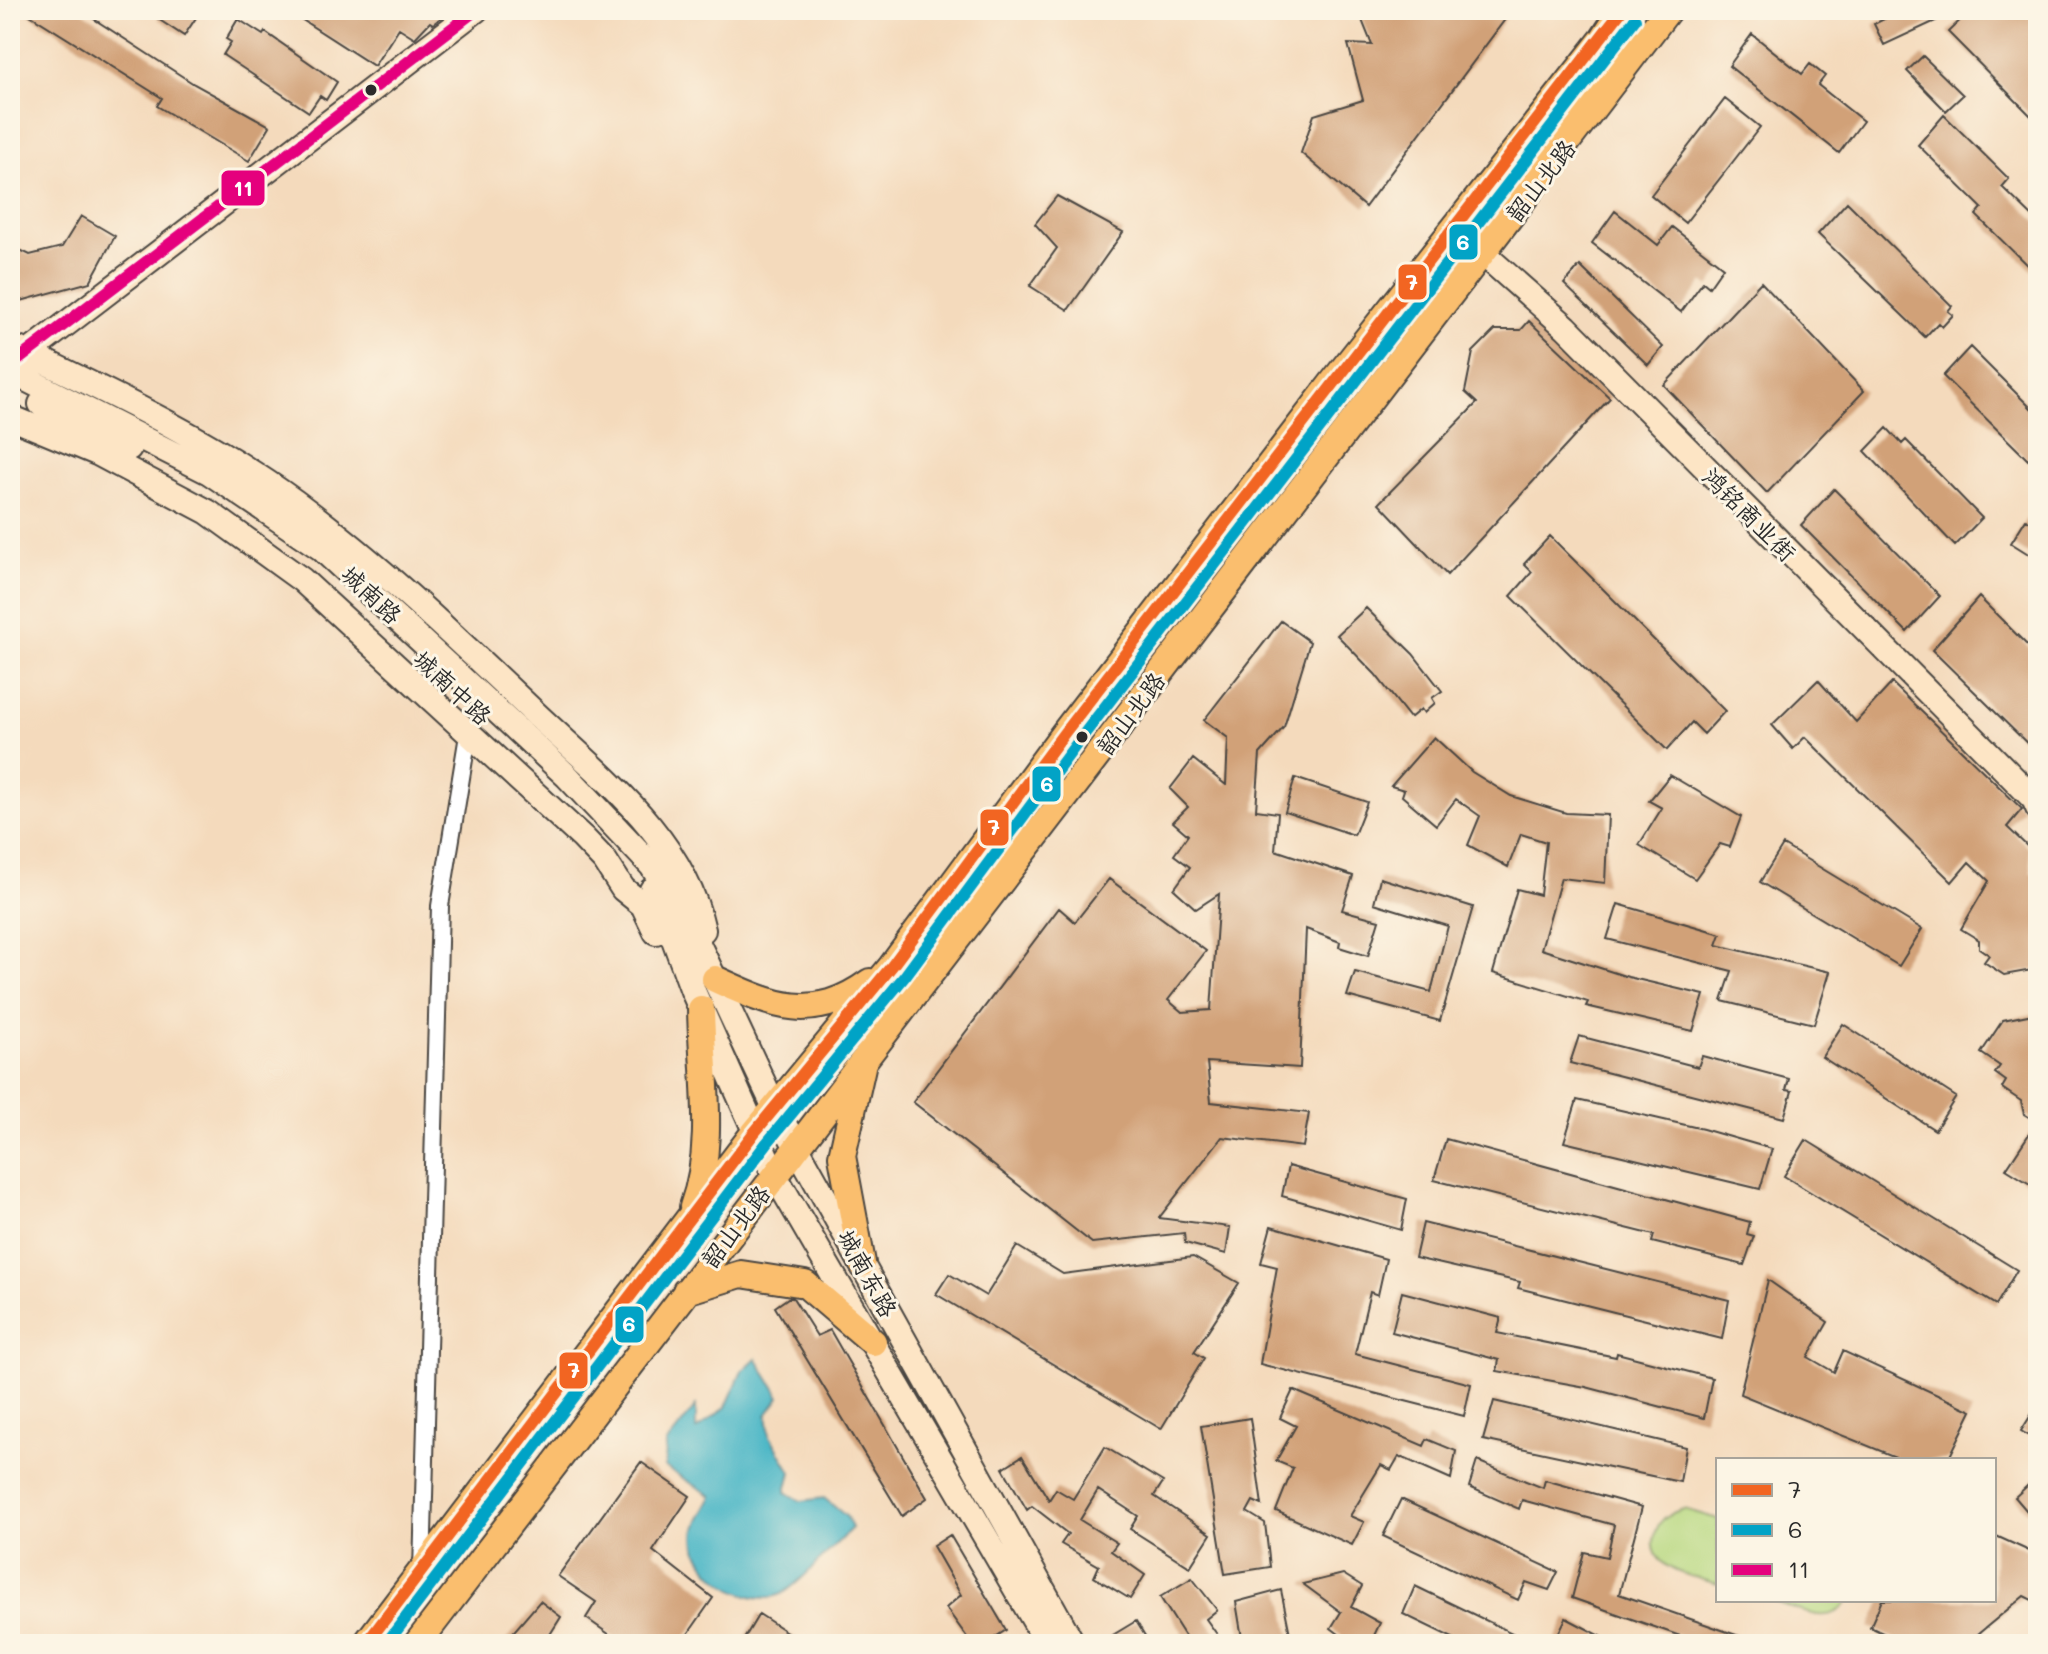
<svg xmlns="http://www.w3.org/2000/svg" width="2048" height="1654" font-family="Mali,'LXGW WenKai TC',sans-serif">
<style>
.green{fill:#b7d880;stroke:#718256;stroke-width:2}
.water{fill:#4ab6c6;stroke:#3a7078;stroke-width:2}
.building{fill:#d1a178}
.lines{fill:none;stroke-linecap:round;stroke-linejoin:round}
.street-casing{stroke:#494541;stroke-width:20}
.secondary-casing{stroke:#494541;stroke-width:28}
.primary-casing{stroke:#494541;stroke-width:30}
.street{stroke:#fff;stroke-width:16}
.secondary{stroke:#fde5c5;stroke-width:24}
.primary{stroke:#fabe6e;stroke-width:26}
.bus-1-casing{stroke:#fcf5e5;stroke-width:18}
.bus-2-casing{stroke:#fcf5e5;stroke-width:18}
.bus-3-casing{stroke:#fcf5e5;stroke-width:18}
.bus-1{stroke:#f26522;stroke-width:12}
.bus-2{stroke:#02a3c6;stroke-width:12}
.bus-3{stroke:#e5007d;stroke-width:12}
.bus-dot{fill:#2b2b2b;stroke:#fcf5e5;stroke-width:3}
.labels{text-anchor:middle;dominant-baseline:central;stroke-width:6;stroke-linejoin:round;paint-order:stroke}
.street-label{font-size:24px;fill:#2b2b2b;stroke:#fcf5e5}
.line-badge{stroke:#fcf5e5;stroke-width:3}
.badge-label{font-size:22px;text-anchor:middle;font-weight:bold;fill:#fff}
</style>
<rect width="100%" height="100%" fill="#fcf5e5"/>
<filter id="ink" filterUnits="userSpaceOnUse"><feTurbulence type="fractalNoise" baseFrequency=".0125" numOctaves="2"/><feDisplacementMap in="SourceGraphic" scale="16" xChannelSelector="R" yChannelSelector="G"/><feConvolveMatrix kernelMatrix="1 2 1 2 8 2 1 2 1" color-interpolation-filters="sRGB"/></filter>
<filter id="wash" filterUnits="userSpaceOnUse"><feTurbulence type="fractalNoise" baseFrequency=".006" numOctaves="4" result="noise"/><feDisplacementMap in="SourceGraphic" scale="32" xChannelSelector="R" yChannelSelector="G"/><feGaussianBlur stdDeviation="1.8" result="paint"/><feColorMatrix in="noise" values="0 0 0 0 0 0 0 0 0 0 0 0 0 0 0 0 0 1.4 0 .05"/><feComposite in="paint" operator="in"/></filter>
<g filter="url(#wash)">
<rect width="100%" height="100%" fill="#f4dabc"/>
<path class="green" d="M1684,1509L1718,1519V1584C1690,1575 1643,1570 1656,1531C1661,1517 1670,1513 1684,1509Z
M1770,1600H1849C1831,1630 1796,1608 1770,1600Z"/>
<path class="water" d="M756,1358L780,1397L767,1415L770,1436L791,1472L786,1492L801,1501L824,1498L847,1517L852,1528C838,1541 794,1590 779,1595C745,1608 695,1571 695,1536C695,1523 707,1508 712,1496L665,1467L666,1444L696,1406V1430L726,1407L742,1371Z"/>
<g id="blocks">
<path class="building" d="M22,10H80L194,84L270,126L249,161L157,106L162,98Z
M163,10H201L184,36L158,19Z
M287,10H451L433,24L430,22L415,38L399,28L374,66Z
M1387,10H1512L1365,207L1301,153L1314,115L1363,100L1348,44L1372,45L1360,15Z
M1902,10H1959L1884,45L1874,24Z
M1971,10H2038V123L1948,32Z
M238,19L263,35L265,32L337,82L326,100L320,96L309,112L223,55L231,42L226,39Z
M1752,34L1802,74L1810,64L1825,76L1818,85L1863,121L1839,153L1729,66Z
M1923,56L1963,95L1946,111L1907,71Z
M1725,99L1760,127L1685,223L1651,195Z
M1944,115L2009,179L2002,187L2038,222V276L1976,215L1982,208L1918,145Z
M1057,196L1123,232L1068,310L1030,286L1057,248L1035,224Z
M1847,202L1952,306L1948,311L1953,315L1942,327L1938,323L1925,337L1818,234Z
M1615,211L1658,245L1672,227L1723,267L1709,287L1703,282L1681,312L1592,243Z
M81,216L115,236L90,282L10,304V245L30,255L62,247Z
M1580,266L1663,347L1648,365L1564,284Z
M1761,282L1864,391L1767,493L1664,385Z
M1529,321L1610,398L1447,575L1379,503L1477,403L1465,392L1473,352L1495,330H1521Z
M1970,347L2038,415V449L2028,460L1943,376Z
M1887,428L1902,444L1906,440L1982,518L1955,546L1865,451Z
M1834,489L1940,596L1907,632L1801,525Z
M2026,519L2038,527V560L2011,543Z
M1550,536L1725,711L1704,734L1692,722L1667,750L1511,596L1532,572L1524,564Z
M1979,597L2038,656V754L1932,650Z
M1366,608L1413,654L1442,691L1432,698L1435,703L1424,713L1421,709L1410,718L1375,674L1337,635Z
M1281,621L1310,642L1284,727L1260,754L1256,810L1278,813L1275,850L1353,876L1342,910L1379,920L1368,956L1339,947L1340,942L1306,929L1300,1068L1207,1062L1211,1102L1309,1113L1303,1147L1222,1137L1159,1218L1230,1227L1226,1254L1185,1243L1184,1233L1092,1243L913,1102L1059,908L1075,922L1109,879L1206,951L1168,1000L1182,1012L1211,1010L1219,894L1196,909L1174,889L1190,867L1174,855L1188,835L1173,822L1188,807L1170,789L1193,759L1226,785L1228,738L1204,720Z
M1818,680L1856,722L1892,683L2022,809L2007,827L2029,848L2032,873H2038V969L2004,975L1984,962L1989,955L1979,948V940L1961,929L1989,881L1969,862L1952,882L1805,737L1793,749L1772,725Z
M1434,737L1472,772L1511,796L1566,813L1608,815L1605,883L1561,878L1541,949L1628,977L1704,995L1693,1031L1586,1006L1588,1002L1493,973L1517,889L1540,895L1546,842L1521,834L1508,867L1468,845L1480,816L1456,799L1436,825L1402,796L1404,790L1391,786Z
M1670,775L1741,817L1730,847L1720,844L1695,879L1639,845L1662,808L1649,801Z
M1295,778L1367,802L1354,835L1285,812Z
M1783,845L1922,929L1899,966L1760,882Z
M1380,878L1473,907L1440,1021L1347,996L1355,972L1431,992L1448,926L1374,903Z
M1618,904L1721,934L1717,945L1830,972L1814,1024L1722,1001L1732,971L1607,939Z
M2038,1013V1189L2006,1169L2037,1122L2024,1114L2021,1101L2002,1088L2006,1081L1995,1073L2000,1066L1981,1053L2003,1020Z
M1843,1024L1956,1097L1935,1130L1822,1057Z
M1579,1036L1698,1067L1702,1056L1789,1079L1786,1090L1792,1091L1784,1118L1570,1063Z
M1577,1100L1703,1129L1772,1149L1760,1189L1564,1142Z
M1446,1139L1750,1222L1747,1234L1754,1236L1744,1265L1652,1242L1654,1235L1434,1180Z
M1806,1140L2017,1270L1996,1305L1784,1176Z
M1288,1166L1407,1199L1401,1230L1282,1196Z
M1423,1223L1729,1300L1722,1339L1518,1288L1520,1282L1415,1258Z
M1271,1226L1386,1259L1378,1295L1370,1292L1355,1354L1471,1384L1464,1416L1260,1364L1277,1267L1261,1263Z
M1017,1246L1063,1274L1193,1257L1239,1283L1194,1352L1204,1358L1161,1429L936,1294L949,1274L986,1296Z
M1768,1280L1828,1322L1808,1357L1834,1372L1843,1351L1972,1411L1948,1460H1903L1740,1394Z
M1402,1292L1501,1318L1497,1333L1616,1357L1617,1353L1712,1378L1704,1418L1586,1387L1497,1371L1499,1360L1392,1332Z
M788,1298H793L817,1336L830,1330L927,1498L902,1516L775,1307Z
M1293,1390L1424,1446L1427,1439L1456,1451L1451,1479L1399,1456L1391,1470L1381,1465L1350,1516L1364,1522L1352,1545L1276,1511L1293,1468L1276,1461L1296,1426L1280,1418Z
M1494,1401L1686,1447L1680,1482L1483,1440Z
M2038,1404V1441L2021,1431Z
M1250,1418L1262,1505L1253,1501L1247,1512L1265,1523L1270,1567L1225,1574L1201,1426Z
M1105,1447L1163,1482L1154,1496L1211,1534L1190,1567L1130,1529L1138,1516L1098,1490L1080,1520L1117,1543L1111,1551L1145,1575L1130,1599L1094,1577L1099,1566L1061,1544L1068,1534L1032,1506L1027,1510L1003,1468L1022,1456L1049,1500L1056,1489L1073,1499Z
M1477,1461L1543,1488L1545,1480L1642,1507L1619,1594L1762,1644H1703L1572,1598L1584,1552L1607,1557L1614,1525L1522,1500L1519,1509L1469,1487Z
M641,1462L690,1496L653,1551L713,1598L681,1644H623L586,1618L596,1602L558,1576Z
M2038,1476V1524L2015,1497Z
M1401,1499L1558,1572L1549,1590L1526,1582L1518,1600L1383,1536Z
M950,1535L1006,1630L985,1644H972L946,1608L961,1595L933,1546Z
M1994,1535L2038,1555V1603L2024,1596L1966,1644H1906L1870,1627L1882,1600H1994Z
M1343,1574L1362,1586L1351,1607L1380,1623L1370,1644H1352L1331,1628L1341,1612L1303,1584Z
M1192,1578L1217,1610L1206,1619L1224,1644H1190L1160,1597Z
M1415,1586L1535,1644H1465L1403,1614Z
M1281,1590L1290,1634L1284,1644H1243L1236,1602Z
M540,1601L561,1617L544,1644H503Z
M759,1614L805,1644H741Z
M1566,1618L1616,1644H1553Z
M1136,1621L1150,1644H1098Z"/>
</g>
</g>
<g filter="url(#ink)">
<use href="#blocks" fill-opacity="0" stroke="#494541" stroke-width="2"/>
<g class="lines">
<g class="street-casing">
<path id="street" d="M422,1571L440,906L468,735"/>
</g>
<g class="secondary-casing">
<path id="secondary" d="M1454,228L1566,327L2034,799L2038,808
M10,345C108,392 207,438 295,502C383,567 461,643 540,718C605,779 683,839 703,930
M19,360L476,10
M10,371L209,472L321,548L567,776L652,866L692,931L775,1108L1073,1644
M41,404L129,448
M10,417L97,453L208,512L302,580L583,838L605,861L623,889L643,905L656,932
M652,890L660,901L693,991L774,1174L1048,1644"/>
</g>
<g class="primary-casing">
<path id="primary" d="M715,979C774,1006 812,1024 870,982
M862,1067L842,1156L862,1263
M693,1207C716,1144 702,1074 701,1009
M686,1291L741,1274L805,1284L873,1342
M366,1644L754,1133L892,966L1065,732L1334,381L1603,39L1622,10
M417,1644L1668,10"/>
</g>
<use href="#street" class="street"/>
<use href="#secondary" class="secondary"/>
<use href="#primary" class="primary"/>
<g class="bus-1-casing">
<path id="bus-1" d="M366,1644L754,1133L892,966L1065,732L1622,10"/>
</g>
<g class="bus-2-casing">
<path id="bus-2" d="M386,1644L767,1143L905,976L1078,742L1635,19"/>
</g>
<g class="bus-3-casing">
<path id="bus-3" d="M10,366L476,10"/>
</g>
<use href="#bus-1" class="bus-1"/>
<use href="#bus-2" class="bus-2"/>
<use href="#bus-3" class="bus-3"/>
</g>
</g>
<g class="bus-dot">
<circle cx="371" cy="90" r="7"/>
<circle cx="1082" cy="737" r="7"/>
</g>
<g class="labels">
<g class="street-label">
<text transform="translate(1540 180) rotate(-52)">韶山北路</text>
<text transform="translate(1750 514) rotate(45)">鸿铭商业街</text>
<text transform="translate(372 594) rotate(43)">城南路</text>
<text transform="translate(453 687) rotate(43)">城南中路</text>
<text transform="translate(1130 713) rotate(-53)">韶山北路</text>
<text transform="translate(735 1226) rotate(-53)">韶山北路</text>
<text transform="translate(868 1273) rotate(61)">城南东路</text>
</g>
</g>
<g class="line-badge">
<rect x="220" y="169" width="46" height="38" rx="8" fill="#e5007d"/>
<rect x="1448" y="223" width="31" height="38" rx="8" fill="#02a3c6"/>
<rect x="1397" y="263" width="31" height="38" rx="8" fill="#f26522"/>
<rect x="1031" y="765" width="31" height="38" rx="8" fill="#02a3c6"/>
<rect x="979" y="808" width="31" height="39" rx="8" fill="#f26522"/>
<rect x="614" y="1305" width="31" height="39" rx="8" fill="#02a3c6"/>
<rect x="558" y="1351" width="31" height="39" rx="8" fill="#f26522"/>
</g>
<g class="badge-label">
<text x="243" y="196">11</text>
<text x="1463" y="250">6</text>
<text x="1412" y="290">7</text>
<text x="1047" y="792">6</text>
<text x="994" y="835">7</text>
<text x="629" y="1332">6</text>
<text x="574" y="1378">7</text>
</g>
<rect width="2048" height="1654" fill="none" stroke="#fcf5e5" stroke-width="40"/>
<rect x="1716" y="1458" width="280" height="144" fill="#fcf5e5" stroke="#a8a49b" stroke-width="2"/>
<rect x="1732" y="1484" width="40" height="12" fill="#f26522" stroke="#a8a49b" stroke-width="2"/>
<text x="1788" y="1498" font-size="24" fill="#2b2b2b">7</text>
<rect x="1732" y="1524" width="40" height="12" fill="#02a3c6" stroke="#a8a49b" stroke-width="2"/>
<text x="1788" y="1538" font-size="24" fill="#2b2b2b">6</text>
<rect x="1732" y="1564" width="40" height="12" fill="#e5007d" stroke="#a8a49b" stroke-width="2"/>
<text x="1788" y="1578" font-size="24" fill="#2b2b2b">11</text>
</svg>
